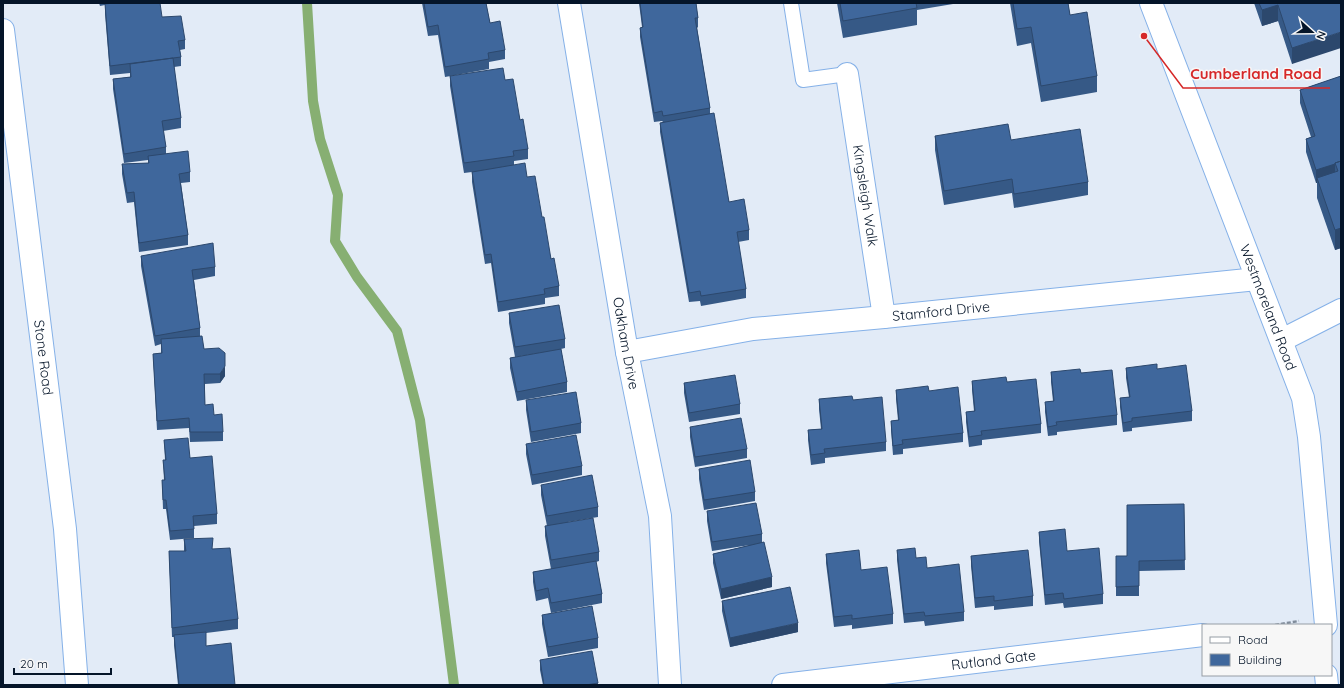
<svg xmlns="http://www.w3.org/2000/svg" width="1344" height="688" font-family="Quicksand,sans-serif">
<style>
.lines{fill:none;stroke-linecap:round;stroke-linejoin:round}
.stream{stroke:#87af72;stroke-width:10}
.service-casing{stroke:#85b1e8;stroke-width:16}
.minor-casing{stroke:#85b1e8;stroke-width:24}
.secondary-casing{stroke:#85b1e8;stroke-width:24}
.path{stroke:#808c9b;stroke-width:2.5;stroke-dasharray:4 2;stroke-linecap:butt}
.service{stroke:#fff;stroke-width:14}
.minor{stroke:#fff;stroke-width:22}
.secondary{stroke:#fff;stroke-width:22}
.wall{fill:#365986}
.shaded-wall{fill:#2c486d}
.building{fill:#3f679c;stroke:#2c486d}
.labels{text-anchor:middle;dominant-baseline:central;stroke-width:3;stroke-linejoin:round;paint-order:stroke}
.street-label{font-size:14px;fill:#051529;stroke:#f7f7f7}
.leader{fill:none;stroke:#d62828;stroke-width:1.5}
.callout-dot{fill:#d62828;stroke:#f7f7f7;stroke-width:1.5}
.callout-label{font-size:15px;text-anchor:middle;font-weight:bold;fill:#d62828;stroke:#f7f7f7;stroke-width:3;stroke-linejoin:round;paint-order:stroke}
</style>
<rect width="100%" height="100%" fill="#e2ebf7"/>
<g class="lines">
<path class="stream" d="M307,3L313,101L320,139L338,195L335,241L357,277L397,331L420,420L454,685"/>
<g class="service-casing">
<path id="service" d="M791,3L803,80L847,74"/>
</g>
<g class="minor-casing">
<g id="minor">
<path id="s1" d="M569,3L627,352L660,516L670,685"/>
<path id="s2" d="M3,30L65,529L77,685"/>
<path id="s3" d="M847,74L884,317"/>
<path d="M1282,340L1341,310"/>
<path id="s4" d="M627,352L753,329L884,317L1257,279"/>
<path id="s5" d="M783,685L1203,635"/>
</g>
</g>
<g class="secondary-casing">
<g id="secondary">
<path id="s6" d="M1151,3L1303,398L1309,437L1326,625"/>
<path d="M1326,675L1327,685"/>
</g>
</g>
<path class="path" d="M1275,625L1299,621"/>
<use href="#service" class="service"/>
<use href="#minor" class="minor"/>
<use href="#secondary" class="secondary"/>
</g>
<path class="wall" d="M99,3H113L162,17L185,40V49L180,50L181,57V66L174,67L181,118V128L163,131L166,147V154L190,172V182L181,183L188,235V245L139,252L134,202L127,203L122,174V164L148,163V160L124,163L113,89V79L130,77V73L110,75L105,14V5L100,6Z
M422,3H486L490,23L505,50V59L489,62V69L445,77L438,35L428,36Z
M639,3H696L698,18V27L697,28L710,108V114L729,202L749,230V240L738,242L746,289V298L701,306L700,301L689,302L660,132V123L663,122L662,121L654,122L640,37V28L642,27Z
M837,3H959L917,10V25L843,38Z
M1010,3H1068L1070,15L1097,76V92L1041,102L1031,43L1017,46Z
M1254,3H1341L1292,64L1278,21L1262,26Z
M450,76L505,80L520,120L528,149V159L514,161V165L527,177L542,217L551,259L559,286V296L545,298V304L498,312L491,263L485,264L472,182V172L480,171L464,173L450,86Z
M1341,76V248L1335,250L1317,198V183H1316L1306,152V139L1311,137L1300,103V90Z
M935,136L1011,140L1088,182V195L1014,208L1012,193L944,205L935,150Z
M141,256L215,267V276L194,280L200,328V336L204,349L225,376L220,383L205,384V405L214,415L223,432V441L190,442L189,428L157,430L153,354L161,353V344L155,346L141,266Z
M509,313L565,339V348L561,349L567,382V392L517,401L510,368V358L550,351L515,357L509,323Z
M1126,368L1157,369L1192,411V421L1132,428V431L1123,432L1120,407V398L1129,397L1126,378Z
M1051,372L1081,373L1117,415V425L1057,432V435L1048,436L1045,412V402L1053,401L1051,382Z
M972,381L1007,382L1041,424V433L982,440V445L969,447L966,422V412L974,411L972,390Z
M684,383L740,404V414L689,422L684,393Z
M896,390L929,391L963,433V442L903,449V454L893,455L891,430V421L898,420L896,399Z
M819,399L853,400L886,442V451L825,458V463L811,465L808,440V430L821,429L819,409Z
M526,400L581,423V433L531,442L526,410Z
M690,427L747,449V458L695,467L690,437Z
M164,440L190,458L217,514V524L194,526V538L170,540L166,509H163L162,480H164L163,460H165Z
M526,444L582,466V475L532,485L526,454Z
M699,469L755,492V501L704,510L699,479Z
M541,485L598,507V517L568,522L599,552V561L596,562L602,594V603L551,613L548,598L536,601L533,582V572L551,569L545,536V526H547L541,495Z
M1184,504L1185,570L1139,571V596H1116V556H1127Z
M707,511L762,534V542L772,587L721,599L713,563V554L750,545L712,551L707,521Z
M1039,532L1067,551L1103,594V604L1064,608L1063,603L1045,605L1039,541Z
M184,539L213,549L238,619V629L206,633V646L235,685H178L174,645V637H172L169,551H184Z
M897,550L916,558L927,568L964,612V621L925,626L924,621L904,623L897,560Z
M826,554L861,570L893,614V624L852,629V625L834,627L826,563Z
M971,556L1033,596V606L994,610V606L975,608L971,566Z
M722,601L798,632L730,647L722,611Z
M542,615L598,638V648L548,657L542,624Z
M540,660L598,683V685H543L540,670Z"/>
<path class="shaded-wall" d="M1278,5V21L1262,26V10Z
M1341,32V48L1292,64V48Z
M1335,164V177L1317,178V183H1316V170Z
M1341,228V248L1335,250V230Z
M225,366V376L220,383V374Z
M772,577V587L721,599V589Z
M798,623V632L730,647V638Z"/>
<path class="building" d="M114,3H160L162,17L181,16L185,40L178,41L181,57L110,66L105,4Z
M424,3H486L490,23L500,21L505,50L488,53L489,59L445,67L438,25L428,27Z
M640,3H696L698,18H695L710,108L663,116L662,111L654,113L640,28L643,27Z
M840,3H916L917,8L843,21Z
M1013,3H1068L1070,15L1087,12L1097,76L1041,86L1031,27L1017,29Z
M1259,3H1341V32L1292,48L1278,5L1262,10Z
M173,58L181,118L162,121L166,147L124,154L113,79L131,77L130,64Z
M503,68L505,80L513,79L520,120L523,119L528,149L513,151L514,156L464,163L450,76Z
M1341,76V161L1335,163V164L1316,170L1306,139L1315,136L1300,90Z
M714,113L729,202L744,199L749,230L737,232L746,289L701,296L700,291L689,293L660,123Z
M1008,124L1011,140L1080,129L1088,182L1014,194L1012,179L944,191L935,136Z
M188,151L190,172L179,174L188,235L139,243L134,192L127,193L122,164L149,163L148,156Z
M1341,161V228L1335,230L1317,178L1338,171L1335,163Z
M525,163L527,177L535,176L542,217H544L551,259L554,258L559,286L544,289L545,294L498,302L491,254L485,255L472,172Z
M213,243L215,267L192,270L200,328L155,336L141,256Z
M559,305L565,339L515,347L509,313Z
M202,336L204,349L219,348L225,353V366L220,374H204L205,405L213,404L214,415L222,414L223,432H190L189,418L157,421L153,354L162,353L161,339Z
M561,349L567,382L517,392L510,358Z
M1157,364V369L1186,365L1192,411L1132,418V421L1123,423L1120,398L1130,397L1126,368Z
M1080,369L1081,373L1112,370L1117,415L1056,422L1057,425L1048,427L1045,402L1054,401L1051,372Z
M735,375L740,404L689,413L684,383Z
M1006,377L1007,382L1036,379L1041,424L981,431L982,435L969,437L966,412L975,411L972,381Z
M928,386L929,391L958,387L963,433L902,440L903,444L893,446L891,421L899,420L896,390Z
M576,392L581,423L531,432L526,400Z
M852,396L853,400L882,397L886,442L824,449L825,453L811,455L808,430L822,429L819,399Z
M741,418L747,449L695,457L690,427Z
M576,435L582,466L532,475L526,444Z
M188,438L190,458L212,456L217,514L193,516L194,529L170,531L166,500H163L162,480H165L163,460H166L164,440Z
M750,460L755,492L704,500L699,469Z
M592,475L598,507L547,516L541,485Z
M756,503L762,534L712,542L707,511Z
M1184,504L1185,560L1139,561V586L1116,587V556H1127V505Z
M593,518L599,552L551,560L545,526Z
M1065,529L1067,551L1099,548L1103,594L1064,599L1063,593L1045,595L1039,532Z
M213,538L212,549L230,548L238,619L172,628L169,551H186L184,539Z
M764,542L772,577L721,589L713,554Z
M915,548L916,558L926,557L927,568L959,564L964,612L925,616L924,612L904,614L897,550Z
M859,550L861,570L887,567L893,614L852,619V615L834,617L826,554Z
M1028,550L1033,596L994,601V596L975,598L971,556Z
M596,561L602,594L551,603L548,588L536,591L533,572Z
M790,587L798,623L730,638L722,601Z
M592,606L598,638L548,647L542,615Z
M206,632V646L231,643L235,685H179L174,635Z
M592,651L598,683L586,685H544L540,660Z"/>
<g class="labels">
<g class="street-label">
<text stroke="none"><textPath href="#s3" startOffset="123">Kingsleigh Walk</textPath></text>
<text stroke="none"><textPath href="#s6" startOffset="326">Westmoreland Road</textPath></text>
<text stroke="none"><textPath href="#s4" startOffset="317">Stamford Drive</textPath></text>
<text stroke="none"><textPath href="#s1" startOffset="345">Oakham Drive</textPath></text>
<text stroke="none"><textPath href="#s2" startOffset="330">Stone Road</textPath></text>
<text stroke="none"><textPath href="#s5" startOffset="212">Rutland Gate</textPath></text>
</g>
</g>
<path class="leader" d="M1144 36L1183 88H1330"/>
<circle class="callout-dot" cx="1144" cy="36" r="4"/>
<g class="callout-label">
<text x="1256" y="79">Cumberland Road</text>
</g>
<rect width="1344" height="688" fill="none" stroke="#051529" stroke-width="8"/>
<rect x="1202" y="624" width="130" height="52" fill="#f7f7f7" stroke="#969da5"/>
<rect x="1210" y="637" width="20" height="6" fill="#ffffff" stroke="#969da5"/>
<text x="1238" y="644" font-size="12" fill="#051529">Road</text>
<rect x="1210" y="654" width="20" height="12" fill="#3f679c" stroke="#969da5"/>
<text x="1238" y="664" font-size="12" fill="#051529">Building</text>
<g transform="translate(1312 32) rotate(111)" stroke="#f7f7f7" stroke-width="3" paint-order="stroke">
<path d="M0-3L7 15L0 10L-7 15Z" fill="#051529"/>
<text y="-6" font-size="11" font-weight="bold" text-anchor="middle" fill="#051529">N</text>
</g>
<path d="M14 668v6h97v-6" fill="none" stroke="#051529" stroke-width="2"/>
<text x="20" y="668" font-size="12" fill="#051529" stroke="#f7f7f7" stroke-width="3" paint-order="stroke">20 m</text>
</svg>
